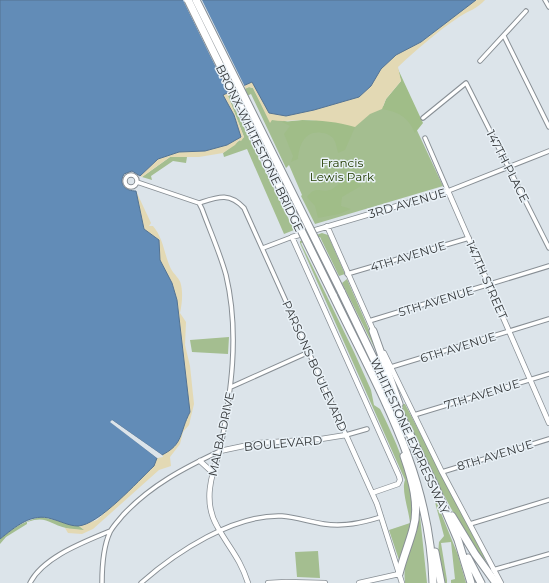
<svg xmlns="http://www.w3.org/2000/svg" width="549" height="583" font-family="Montserrat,sans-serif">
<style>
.green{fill:#a4be90}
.forest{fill:#a0bd88}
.sand{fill:#e3d9b4}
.water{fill:#628cb7;stroke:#547392}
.pier{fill:#dce4ea}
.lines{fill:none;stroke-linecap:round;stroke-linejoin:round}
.minor-casing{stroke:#888f95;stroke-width:5.5}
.tertiary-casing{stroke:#888f95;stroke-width:6}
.motorway-casing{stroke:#888f95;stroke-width:9}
.minor{stroke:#fff;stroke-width:3.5}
.tertiary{stroke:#fff;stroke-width:4.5}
.motorway{stroke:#fff;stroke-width:7}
.motorway-bridge-casing{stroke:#888f95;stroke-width:9;stroke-linecap:butt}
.motorway-bridge{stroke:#fff;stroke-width:7}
.labels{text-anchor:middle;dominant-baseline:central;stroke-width:3;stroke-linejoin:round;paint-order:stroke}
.street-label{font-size:12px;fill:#35383a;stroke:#e9f1f7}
.park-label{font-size:12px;fill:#223c01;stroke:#e9f1f7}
</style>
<rect width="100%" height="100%" fill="#dce4ea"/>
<path class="green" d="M249,87L253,88L267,115L294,124L378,109L396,99L414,124L443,186L315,224L301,196L302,195L289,165L286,168L251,94L232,103L294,230L284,234L247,149L224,157L223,153L244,137L228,96Z
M170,157H187L186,163L173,161L151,176L152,180L142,177Z
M322,233L328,235L345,274L339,276L320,237L301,243L354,352L371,390L374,405L380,409C394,437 416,484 413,516C412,531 404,546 399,560L389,530L410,523C409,511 401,490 405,480L300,243V241Z
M347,279L380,355V359L342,283Z
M229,337L228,354L192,352L190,340Z
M400,404H405L484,556L488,568L464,532L441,490Z
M432,491L458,555L466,583H451V580L455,579L451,542L441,543L447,580V583H443L438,554L439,542L444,536Z
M420,516L427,583H405C402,557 413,541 420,516Z
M42,517L79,526L85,530C78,530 71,530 66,528C49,524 47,515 27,522V524L6,537L0,544V539C13,528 25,520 42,517Z
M318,551L320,578L297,577L295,552Z"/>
<path class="forest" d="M397,67L423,123L415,133C408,117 399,112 382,109L386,99L401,81Z
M302,120L336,121L355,127L345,150L338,153C337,149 336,142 333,138C330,135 326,133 322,133C305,130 299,145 298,159L291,162L293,156L284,134L290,126L282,122Z
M348,171H352L361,186L342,197L341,206L351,209L339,214L318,218L315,206L307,197C316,185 319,193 330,190C333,189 336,186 338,185L340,177Z"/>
<path class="sand" d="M476,0H485C477,9 468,11 459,17C437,32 417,49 398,67L401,81L386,99L382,109L370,114L355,127C337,122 321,120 303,120C292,120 283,122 272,120L270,123L253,88L249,87L228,96L244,137L241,141L239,140L235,145L223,153L199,157H170L142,177L140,176L158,159L179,152L205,151L227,145L241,137L234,115L223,95L252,82L269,113L286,116L314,110L359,97L371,86L381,69L396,55L421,42Z
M136,191L151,223L149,226H153C164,239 164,255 171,269C174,275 180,278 181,285C183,293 182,304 180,313L186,322L185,345L190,366L194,404L189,425L183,432L180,444L170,457L171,466L159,470L93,529L82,534L68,533L65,528L84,530L79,526L97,520L154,466L157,458L163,457L162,455C184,444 179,433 190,412L177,300L172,283L160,260L159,240L144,229Z"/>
<path class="water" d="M0,0H476L421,42L396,55L381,69L371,86L359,97L314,110L286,116L269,113L252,82L223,95L234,115L241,137L227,145L205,151L179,152L158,159L140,176L132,171L124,174C118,185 126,191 136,191L144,229L159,240L160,260L172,283L177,300L190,412C179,433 184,444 162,455L112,420L111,422L157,458L154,466C138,481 99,525 78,526C69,526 60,521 52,519C32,512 15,527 0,539Z"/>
<path class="pier" d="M183,0H202L245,87L229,94Z
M112,420L162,455L163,457H161L136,439L159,458H157L110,422Z"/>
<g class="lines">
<g class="minor-casing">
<path id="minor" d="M545,0L549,7
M504,36L549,127
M480,61L526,11
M423,118L466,83L549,248
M425,138L448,191L549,151
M125 181a6 6 0 1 1 12 0a6 6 0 1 1-12 0Z
M199,203C218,197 229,192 244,208L346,435L367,429
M263,248L292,237
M347,274L469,238
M369,321L549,266
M391,367L549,319
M231,387L309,352
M414,415L549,374
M442,472L549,439
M470,524L549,500
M493,570L549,554
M30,583C43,557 84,542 110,531
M102,583C102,567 103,547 110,532C113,526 119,520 123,515C151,485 184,468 220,451C231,393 240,334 226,275C220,253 210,231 202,209L199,203L137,182
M141,583C176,552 234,514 282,516C296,517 310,522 324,524C344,527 362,523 381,517"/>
</g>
<g class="tertiary-casing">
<path id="tertiary" d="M327,226L374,332
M384,353L442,472L501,583
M200,461L212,472
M372,493L398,484L400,480L399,476L292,237L448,191L549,423
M248,583C240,558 229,548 217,526C203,502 211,475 220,451L258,443L321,439L346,435L377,504L402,583
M268,583L286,582L325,583
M359,583L399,574"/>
</g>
<g class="motorway-casing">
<path id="motorway" d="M341,291L435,486L458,540L471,583
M333,295C379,391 430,473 433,583
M373,331L399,404
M452,516L475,554L496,583
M435,552L441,583
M468,558L481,583
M399,574C403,558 409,544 413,529C420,506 412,479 404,456"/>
</g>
<use href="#minor" class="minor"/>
<use href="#tertiary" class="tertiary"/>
<use href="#motorway" class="motorway"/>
<g class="motorway-bridge-casing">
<path id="motorway-bridge" d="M188,0L333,295
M196,0L341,291"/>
</g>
<use href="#motorway-bridge" class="motorway-bridge"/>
</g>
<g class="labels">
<g class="street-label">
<text transform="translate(260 148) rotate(64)">BRONX-WHITESTONE BRIDGE</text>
<text transform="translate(508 166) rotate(63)">147TH PLACE</text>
<text transform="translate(407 203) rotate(-16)">3RD AVENUE</text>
<text transform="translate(408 256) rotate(-17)">4TH AVENUE</text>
<text transform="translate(487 280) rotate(66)">147TH STREET</text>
<text transform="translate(436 301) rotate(-17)">5TH AVENUE</text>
<text transform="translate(458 347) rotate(-17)">6TH AVENUE</text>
<text transform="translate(315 366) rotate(66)">PARSONS BOULEVARD</text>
<text transform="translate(482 394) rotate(-17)">7TH AVENUE</text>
<text transform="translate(221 434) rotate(-78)">MALBA DRIVE</text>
<text transform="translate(410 436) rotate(65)">WHITESTONE EXPRESSWAY</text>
<text transform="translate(283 443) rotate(-5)">BOULEVARD</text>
<text transform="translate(495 455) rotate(-17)">8TH AVENUE</text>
</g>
<g class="park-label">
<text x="342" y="162">Francis<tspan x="342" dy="14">Lewis Park</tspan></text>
</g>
</g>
</svg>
